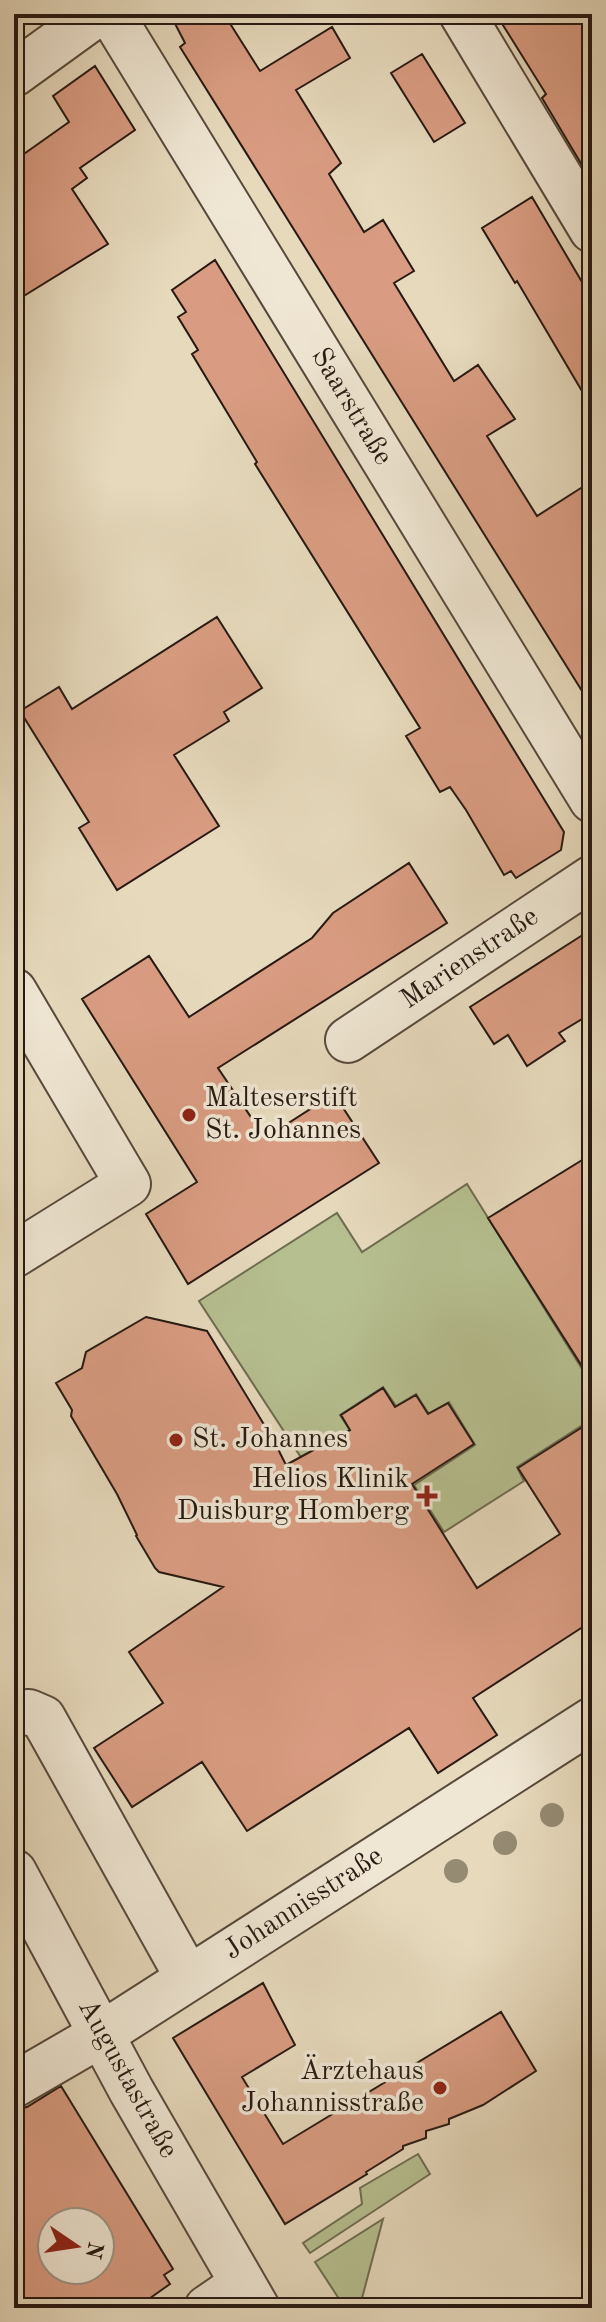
<svg xmlns="http://www.w3.org/2000/svg" width="606" height="2322" font-family="'Old Standard TT',serif">
<style>
.green{fill:#b6bf90;stroke:#6e6c51;stroke-width:2}
.building{fill:#d99c82;stroke:#271912;stroke-width:2;fill-rule:evenodd}
.lines{fill:none;stroke-linecap:round;stroke-linejoin:round}
.minor-casing{stroke:#57493c;stroke-width:48}
.minor{stroke:#efe6d3;stroke-width:44}
.tree{fill:#958b73}
.poi-dot{fill:#8f2418;stroke:#efe6d3;stroke-width:3}
.labels{text-anchor:middle;dominant-baseline:central;stroke-width:7;stroke-linejoin:round;paint-order:stroke}
.street-label{font-size:28px;fill:#271912;stroke:#efe6d3}
.poi-label{font-size:28px;fill:#271912;stroke:#efe6d3;text-anchor:start}
</style>
<rect width="100%" height="100%" fill="#e6d9bc"/>
<filter id="stains"><feTurbulence type="fractalNoise" baseFrequency=".0025" numOctaves="4"/><feColorMatrix values="0 0 0 0 .2 0 0 0 0 .09 0 0 0 0 .02 0 0 0 .5 -.17"/></filter>
<radialGradient id="worn" r=".72"><stop offset=".6" stop-color="#630" stop-opacity="0"/><stop offset="1" stop-color="#630" stop-opacity=".3"/></radialGradient>
<path class="green" d="M467,1184L592,1385V1419L517,1467L524,1481L444,1532L414,1485L475,1445L449,1402L429,1414L416,1394L396,1406L383,1387L340,1415L368,1458L321,1488L199,1301L337,1213L362,1252Z
M418,2154L430,2174L310,2253L303,2243L362,2204L360,2188Z
M383,2219L361,2302L364,2308H345L315,2262Z"/>
<path class="building" d="M170,14H224L260,71L332,27L350,58L296,90L341,163L329,174L364,232L383,220L414,271L394,283L454,381L478,365L515,419L487,436L537,516L592,481V707L180,47L185,43Z
M496,14H592V182L542,98L546,94Z
M422,54L465,123L434,142L391,73Z
M95,66L135,130L80,168L87,178L72,189L108,244L14,302V161L69,122L53,96Z
M532,197L592,299V408L517,281L515,283L482,228Z
M215,260L564,832L561,850L516,878L511,871L504,875L466,810L450,787L440,792L406,736L420,728L255,464L257,462L192,354L198,350L178,317L186,312L172,290Z
M217,617L262,688L224,712L229,721L174,755L219,826L117,890L79,828L89,822L20,711L59,687L72,709Z
M409,863L447,923L218,1068L265,1138L334,1094L379,1163L188,1284L146,1214L197,1182L82,999L149,956L189,1017L312,938L333,913Z
M592,929V1013L559,1033L565,1041L527,1066L508,1035L494,1044L470,1007Z
M592,1154V1382L488,1218Z
M146,1317L207,1331L274,1441L286,1465L350,1430L341,1415L383,1388L395,1407L416,1395L428,1414L448,1403L474,1444L412,1484L477,1588L560,1534L518,1468L592,1421V1621L473,1698L497,1735L438,1773L409,1728L247,1831L202,1762L132,1807L94,1748L163,1703L129,1652L223,1587L159,1572L155,1568L136,1536L137,1535L117,1494L71,1416L72,1410L56,1383L82,1368L86,1352Z
M263,1983L295,2045L242,2077L283,2144L501,2012L536,2071L483,2105L449,2119V2124L426,2131V2138L403,2146V2149L366,2172L367,2174L285,2224L173,2038Z
M61,2086L173,2269L164,2275L170,2284L136,2308H14V2110L27,2107ZM52,2222H100V2270H52Z"/>
<g class="lines">
<g class="minor-casing">
<path id="minor" d="M111,14L592,800
M462,14L592,230
M14,74L97,14
M14,991L128,1184L14,1255
M348,1040L592,878
M14,1713L29,1712L43,1718L188,1978
M14,1872L131,2090L257,2308
M14,2085L102,2034L592,1720
M207,2308L242,2284"/>
</g>
<use href="#minor" class="minor"/>
</g>
<g class="tree">
<circle cx="552" cy="1815" r="12"/>
<circle cx="505" cy="1843" r="12"/>
<circle cx="456" cy="1871" r="12"/>
</g>
<g class="poi-dot">
<circle cx="189" cy="1115" r="8"/>
<circle cx="176" cy="1440" r="8"/>
<path d="M423 1484h8v8h8v8h-8v8h-8v-8h-8v-8h8z"/>
<circle cx="440" cy="2088" r="8"/>
</g>
<g class="labels">
<g class="street-label">
<text transform="translate(351 407) rotate(59)">Saarstraße</text>
<text transform="translate(470 959) rotate(-34)">Marienstraße</text>
<text transform="translate(304 1904) rotate(-33)">Johannisstraße</text>
<text transform="translate(127 2079) rotate(61)">Augustastraße</text>
</g>
<g class="poi-label">
<text x="205" y="1099">Malteserstift<tspan x="205" dy="32">St. Johannes</tspan></text>
<text x="192" y="1440">St. Johannes</text>
<text x="409" y="1480" text-anchor="end">Helios Klinik<tspan x="409" dy="32">Duisburg Homberg</tspan></text>
<text x="424" y="2072" text-anchor="end">Ärztehaus<tspan x="424" dy="32">Johannisstraße</tspan></text>
</g>
</g>
<rect width="606" height="2322" fill="none" stroke="#e6d9bc" stroke-width="48"/>
<rect x="16" y="16" width="574" height="2290" fill="none" stroke="#271912" stroke-width="4"/>
<rect x="24" y="24" width="558" height="2274" fill="none" stroke="#271912" stroke-width="2"/>
<g transform="translate(76 2246) rotate(103)"><circle r="38" fill="#efe6d3" stroke="#9f9486" stroke-width="2"/>
<path d="M0-6L14 30L0 20L-14 30Z" fill="#8f2418"/>
<text y="-12" font-size="22" font-weight="bold" text-anchor="middle" fill="#271912">N</text>
</g>
<rect width="100%" height="100%" filter="url(#stains)"/>
<rect width="100%" height="100%" fill="url(#worn)"/>
</svg>
